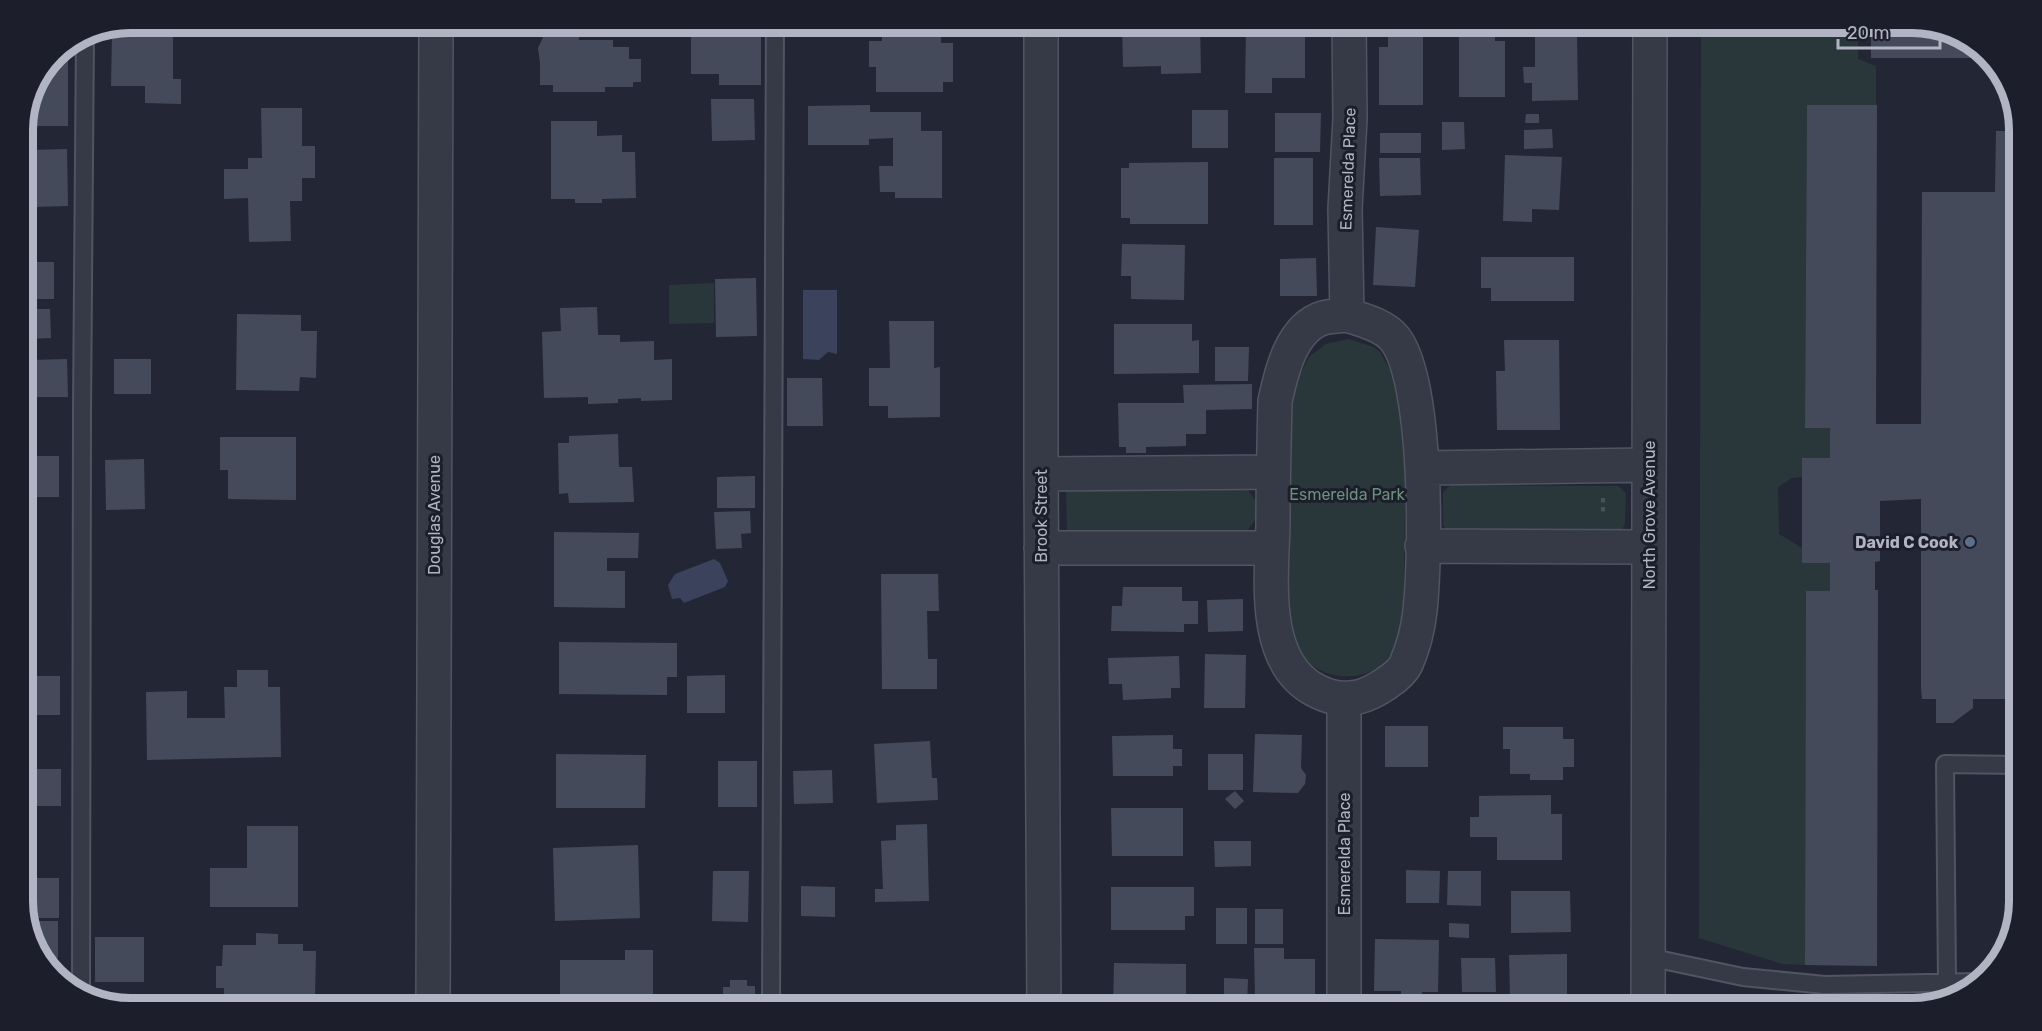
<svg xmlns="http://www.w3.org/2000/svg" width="2042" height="1031" font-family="Rubik,sans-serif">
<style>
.green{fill:#29373a}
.water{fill:#3a425c}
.building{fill:#454a5a}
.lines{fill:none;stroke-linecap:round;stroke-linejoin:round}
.service-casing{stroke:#515461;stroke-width:20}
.minor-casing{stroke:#515461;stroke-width:36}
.path{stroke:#465258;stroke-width:4;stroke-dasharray:4.5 4.5;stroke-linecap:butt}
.service{stroke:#363a46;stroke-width:16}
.minor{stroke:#363a46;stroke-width:33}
.service-dot{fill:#5c6f8a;stroke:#1c1f2b;stroke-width:2}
.labels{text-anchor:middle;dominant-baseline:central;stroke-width:6;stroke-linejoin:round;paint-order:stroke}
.street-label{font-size:16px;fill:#b1b4c2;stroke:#1c1f2b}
.park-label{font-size:16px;fill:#6b907b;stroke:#1c1f2b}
.poi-label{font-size:16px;font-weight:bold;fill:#b1b4c2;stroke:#1c1f2b;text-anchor:end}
.rim{fill:none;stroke:#b1b4c2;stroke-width:8}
</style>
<rect width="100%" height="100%" fill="#232735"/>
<path class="green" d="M1701,23H1858V59L1876,66V105H1807L1805,428H1830V458L1802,477L1792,478L1778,487L1779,534L1802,548V563H1830V591H1806L1805,965L1782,964L1699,938Z
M714,283V323L669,324V285Z
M1349,339L1373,347L1380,352L1395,379L1406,445L1403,628C1397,641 1392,659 1379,667C1350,686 1305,675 1294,641C1288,625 1289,607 1288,590L1290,412L1298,378L1309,357L1326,344Z
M1451,485L1618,486L1626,493L1625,522L1622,531L1449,533L1443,525V492Z
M1246,488C1261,505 1263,515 1245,532H1067L1066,490Z
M1881,998L1921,1006L1913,1008H1869V1003Z"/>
<path class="water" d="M803,290H837V354L828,352L819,360L803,359Z
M714,559L720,563L728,581L725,587L684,603L680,598L672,599L668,585L675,574Z"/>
<path class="building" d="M130,22H169V33H173V79H181V104L145,103V86H111L112,34H119V25Z
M1122,22H1200L1201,73L1161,74V66L1123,67Z
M1871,22H1912L1960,33L1988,58H1871Z
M1246,27H1305V78H1272V93H1245Z
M552,28L579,32V40H613V47H629V59H641V82H633V87H605V92H553V85H540V63L538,48L546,31Z
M691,33H761V85H719V74H691Z
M882,34H941V43H953V82H943V92H876V67H869V41H882Z
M1459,34H1495V41H1505V97H1459Z
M1388,35H1423V105H1379V47H1388Z
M1535,36H1577L1578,100L1532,101V83H1524L1523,67H1535Z
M68,45V126H37V110H28L54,54Z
M711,99H754L755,140L712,141Z
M870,105V112H921V131H942V198H895V192H880L879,166H893V138L869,139V145H808V106Z
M1807,105H1877L1876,424H1921L1922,192H1995L1996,131H2019V699H1973V708L1953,723H1936V699H1922L1921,688V499L1880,501V561L1875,562V590H1878L1877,966L1805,965L1806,591H1830V563H1802V458H1830V428H1805Z
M261,108H302V146H315V178H302V201H290L291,241L249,242L248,198L224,199V169H248V158H262Z
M1192,110H1228V148H1192Z
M1275,113H1321L1320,152H1275Z
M1526,114H1539V123H1525Z
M551,121H597V136L622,135V152H635L636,198L602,199V203H575V199H551Z
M1442,122H1464L1465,149L1442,150Z
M1552,129L1553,148L1524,149V130Z
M1380,133H1421V153H1380Z
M67,149L68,206L33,207L31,150Z
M1505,155L1562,157L1559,210L1532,209V222L1503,221Z
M1274,158H1313V225H1274Z
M1379,158H1420L1421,195L1380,196Z
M1208,162V224H1130V218H1121V168H1129V163Z
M1376,227L1419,230L1415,287L1373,285Z
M1122,244L1185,245L1184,300L1131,299V276H1121Z
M1481,257H1574V301H1491V288H1481Z
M1316,258L1317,296H1280V259Z
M23,262H54V299H23Z
M756,278L757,336L716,337L715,279Z
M597,307L598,335H620V342L654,341V360L672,359V400L641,401V398L618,399V403L588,404V397L544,398L542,332L561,331L560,308Z
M29,309H50L51,338L29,339Z
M237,314L301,315V331H317L316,378L300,377L299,391L236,390Z
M889,321H934V368L940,367V417L888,418V406H869V368H890Z
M1114,324H1192V341L1199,340V373L1114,374Z
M1504,340H1559L1560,430H1497L1496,371H1505Z
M1215,347H1249L1248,381H1215Z
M67,359L68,397H31V360Z
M114,359H151V394H114Z
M787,378H822L823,426H787Z
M1252,384V409L1206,410V434H1186V446L1146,447V453H1126V447H1119L1118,403H1184L1183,385Z
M618,434L619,467H632L634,502L569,503L568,493L559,494L558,443H569V436Z
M220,437H296V500L228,499V470H220Z
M23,456H59V497H23Z
M144,459L145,509L106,510L105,460Z
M755,476V508H717V477Z
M750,511L751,533L741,534L742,548L716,549L714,512Z
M554,532L639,533L638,558H607V571H625V608L554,607Z
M881,574H938L939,611H927L928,659H937V689H882Z
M1123,587H1182V601H1198V624H1184V632L1111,631L1112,606H1122Z
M1243,599V631L1208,632L1207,600Z
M559,642L677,643V677H667V695L559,694Z
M1205,654L1246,655L1245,708H1204Z
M1179,656L1180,688H1171V698L1123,700L1122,684H1109L1108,658Z
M237,670H268V687H280L281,757L147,760L146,692L187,691V718H225L224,687H237Z
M725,675V713H687V676Z
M23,676H60V715H23Z
M1385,726H1428V767H1385Z
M1503,727H1563V739H1574V767H1563V780H1530V774H1510V749H1503Z
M1255,734L1302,735L1301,768L1306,775L1305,784L1298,793L1253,792Z
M1173,735V749H1182V766H1173V776H1113L1112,736Z
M930,741L932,778H937L938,800L877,803L874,744Z
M556,754L646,755L645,808H556Z
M1208,754H1243V790H1208Z
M718,761H757V807H718Z
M25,769H61V806H26Z
M832,770L833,803L794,804L793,771Z
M1235,791L1244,801L1235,809L1225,799Z
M1551,795V814H1562V860H1497V837H1470V817H1479V796Z
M1111,808H1183V856H1112Z
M927,824L929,901L875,902V889H883L881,841L896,840V825Z
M247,826H298V907H210V868H247Z
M1214,841H1251V866L1215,867Z
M638,845L640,918L555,921L553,848Z
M1406,870L1440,871L1439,903H1406Z
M713,871H749L748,922L712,921Z
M1448,871H1481V906L1447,905Z
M25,878H59V918H26Z
M801,886L835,887V917L801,916Z
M1111,887H1194V916H1185V930H1111Z
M1511,891H1570L1571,932L1511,933Z
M1216,908H1247V944H1216Z
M1255,909H1283V944H1255Z
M27,921H58V958H40Z
M1449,923L1469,924V938L1449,937Z
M256,933L278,934V944H303V951H316L315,996L304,995V1004L224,1003V988H216V966H222L223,945H256Z
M95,937H144V982H95Z
M1375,939L1439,940L1438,992H1422V1001L1401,1000V991H1374Z
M1254,948H1284V959H1315V996H1255Z
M625,950H653V996H634V1008H566V998H560V960H625Z
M1567,954V994L1510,995L1509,955Z
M1461,958H1495L1496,992H1462Z
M1114,963L1186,964V1008H1113Z
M1224,978L1248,979L1247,1008H1224Z
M730,980H747V986H755V1008H723V987H730Z"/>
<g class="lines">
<g class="service-casing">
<path id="service" d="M1648,957L1743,977L1825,985L1979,982
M1947,983L1945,764L2019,765
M81,997L82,411L85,33
M771,1008L775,22"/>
</g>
<g class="minor-casing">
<path id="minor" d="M1041,22V474L1044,1008
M1347,315C1362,320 1384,325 1395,339C1428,382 1426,555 1420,611C1418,629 1413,648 1406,664C1400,677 1372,694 1358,697C1342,700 1330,698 1315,690C1260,661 1272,575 1273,524C1273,483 1274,442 1275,401C1281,373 1291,328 1323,318C1330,316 1339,316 1347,315Z
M1347,315L1345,209L1350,119L1349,22
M1422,468L1649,465
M1041,474L1273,472
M1422,546L1649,547
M1041,548H1272
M433,1008L436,22
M1344,1008V700
M1648,1008L1650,22"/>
</g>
<path class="path" d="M1603,498V514"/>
<use href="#service" class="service"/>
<use href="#minor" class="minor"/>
</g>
<circle class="service-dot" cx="1970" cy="542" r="6"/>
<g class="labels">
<g class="street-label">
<text transform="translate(1348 169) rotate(-88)">Esmerelda Place</text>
<text transform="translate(434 515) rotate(-90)">Douglas Avenue</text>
<text transform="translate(1649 515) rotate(-90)">North Grove Avenue</text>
<text transform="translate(1041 516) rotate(-90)">Brook Street</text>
<text transform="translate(1344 854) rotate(-90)">Esmerelda Place</text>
</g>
<g class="park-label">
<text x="1347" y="494">Esmerelda Park</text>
</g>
<g class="poi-label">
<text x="1958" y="542">David C Cook</text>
</g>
</g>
<path d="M0 0H2042V1031H0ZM130 33H1912A97 97 0 0 1 2009 130V901A97 97 0 0 1 1912 998H130A97 97 0 0 1 33 901V130A97 97 0 0 1 130 33Z" fill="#1c1f2b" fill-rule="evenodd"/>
<path class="rim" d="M130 33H1912A97 97 0 0 1 2009 130V901A97 97 0 0 1 1912 998H130A97 97 0 0 1 33 901V130A97 97 0 0 1 130 33Z"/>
<path d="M1838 39v9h102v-9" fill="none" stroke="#b1b4c2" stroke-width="3"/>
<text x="1847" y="39" font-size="18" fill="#b1b4c2" stroke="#1c1f2b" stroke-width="4.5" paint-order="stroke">20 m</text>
</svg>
